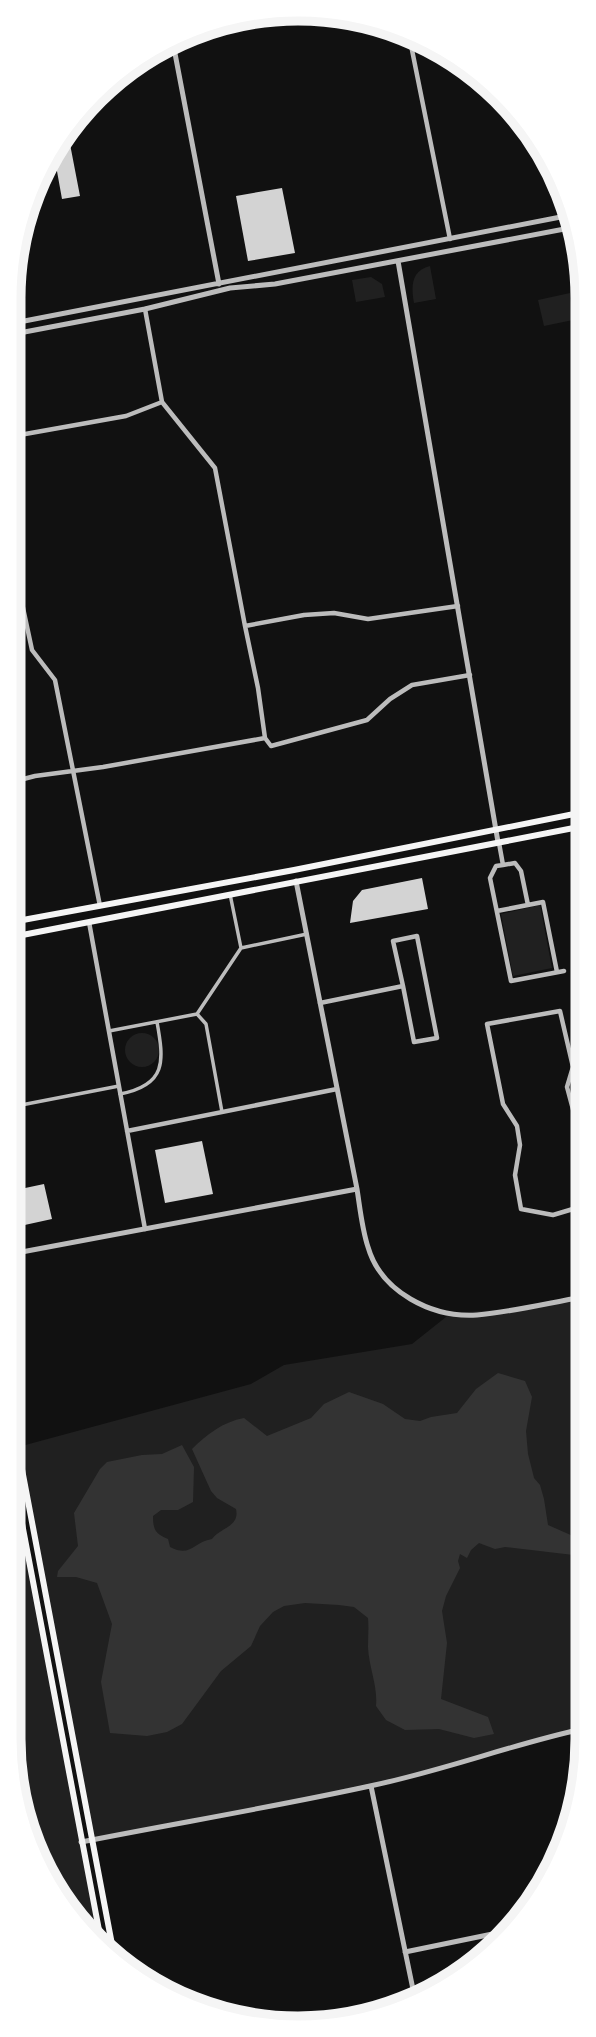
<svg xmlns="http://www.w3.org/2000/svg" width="596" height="2037" font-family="'Archivo Narrow',sans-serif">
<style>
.green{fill:#202020}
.water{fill:#333}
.building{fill:#d3d3d3}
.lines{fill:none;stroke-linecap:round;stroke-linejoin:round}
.pedestrian{stroke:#bcbcbc;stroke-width:3.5}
.minor{stroke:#bcbcbc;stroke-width:4.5}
.tertiary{stroke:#bcbcbc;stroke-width:5}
.secondary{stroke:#f5f5f5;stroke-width:6}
.rim{fill:none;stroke:#f5f5f5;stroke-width:9}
</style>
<rect width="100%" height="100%" fill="#111"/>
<path class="green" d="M430,266L436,299L414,303C411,286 411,271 430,266Z
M371,277L382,284L385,297L356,302L352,280Z
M570,293L573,320L544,326L538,300Z
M540,905L552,968L513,976L501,914Z
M125 1050a17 17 0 1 1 34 0a17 17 0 1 1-34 0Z
M583,1297L582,1729L371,1786L91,1840L18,1447L251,1384L284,1365L412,1344L451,1313L515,1309Z
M10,1460L101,1942H97L81,1930L31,1849L9,1739Z"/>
<path class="water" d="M498,1373L525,1381L532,1397L526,1431L528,1454L534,1478L540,1485L544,1499L548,1525L582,1540V1556L505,1547L495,1549L479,1543L471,1550L467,1558L460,1554L458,1561L460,1568L446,1596L442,1611L447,1643L441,1699L488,1717L494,1734L474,1738L439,1729L405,1730L386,1720L376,1706C378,1686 369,1668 368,1647C368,1637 369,1628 368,1618L354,1607L339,1605L305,1603L284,1606L273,1612L260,1626L251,1646L221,1671L182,1724L167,1732L147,1736L110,1733L101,1682L112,1624L97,1583L76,1577H57L58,1571L78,1546L74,1513L100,1469L107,1462L142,1455L162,1454L182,1445L194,1467L193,1502L178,1510H161L153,1516C153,1529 155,1534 168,1539L170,1547C191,1558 193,1542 212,1539C221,1527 240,1527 236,1509L217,1498L211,1491L192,1449C207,1434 223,1422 244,1418L267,1436L311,1418L324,1404L349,1392L383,1404L405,1419L420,1421L431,1417L457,1413L476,1389Z
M9,1667C23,1705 24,1744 27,1784L19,1788L9,1739Z"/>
<path class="building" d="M70,144L80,196L62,199L53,149Z
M282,188L295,253L248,261L236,196Z
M422,878L428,909L350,923L353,901L362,890Z
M202,1141L213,1194L165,1203L155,1150Z
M44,1184L52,1219L11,1228V1191Z"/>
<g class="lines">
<path class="pedestrian" d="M241,948L307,934
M197,1014L206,1024L222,1112
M109,1031L197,1014L241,948L230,894
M120,1094C167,1085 164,1061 157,1022
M11,1107L119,1086"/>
<path class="minor" d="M409,35L450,239
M145,309L162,402L215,468L245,626
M14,436L126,416L162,402
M13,561L32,650L55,680L100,906
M265,738L271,746L367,720L390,699L412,685L470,675
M12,782L35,776L103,767L265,738L258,688L245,626L304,615L334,613L368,619L458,606
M499,843L503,865L496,866L490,878L511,981L564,971
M503,865L515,863L521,871L528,905
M497,911L543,902L557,972
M89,922L145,1229
M320,1003L403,986L414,1042L437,1038L417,936L393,941L403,986
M127,1131L337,1089
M583,1206L553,1215L521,1209L515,1175L520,1145L517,1126L503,1104L487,1024L560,1011L573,1067L567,1087L583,1147"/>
<path class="tertiary" d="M173,43L219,284
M398,261L498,842
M14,323L571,215
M14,334L145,309L230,288L275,284L575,227
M296,881L357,1189
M11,1254L357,1189C360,1208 362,1229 368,1247C381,1292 432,1318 477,1315C512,1312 548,1303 583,1297
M371,1786L415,1999
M81,1842C177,1823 274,1807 370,1786C442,1771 510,1745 582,1729
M405,1952L507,1931"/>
<path class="secondary" d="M12,922L294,870L584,812
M12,937L584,826
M10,1406L114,1955
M10,1460L102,1946"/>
</g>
<path d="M0 0H596V2037H0ZM298 21H298A277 277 0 0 1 575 298V1739A277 277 0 0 1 298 2016H298A277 277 0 0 1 21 1739V298A277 277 0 0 1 298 21Z" fill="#fff" fill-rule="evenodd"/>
<path class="rim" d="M298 21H298A277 277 0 0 1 575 298V1739A277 277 0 0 1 298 2016H298A277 277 0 0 1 21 1739V298A277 277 0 0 1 298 21Z"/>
</svg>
